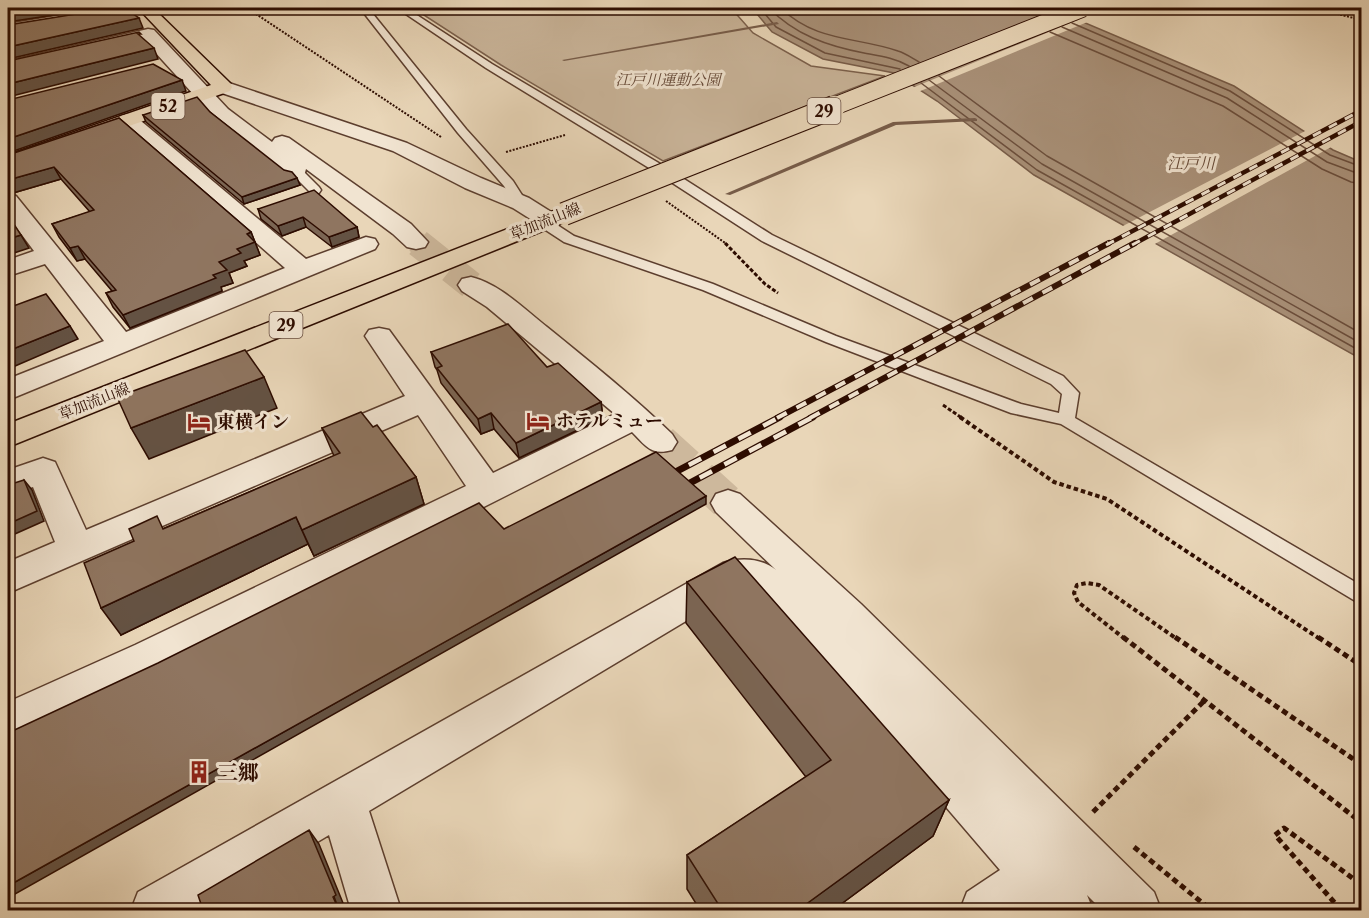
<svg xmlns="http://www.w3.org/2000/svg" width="1369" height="918" font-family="'Libre Caslon Text','Noto Serif JP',serif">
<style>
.green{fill:#c9b499;stroke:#7b604c;stroke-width:1.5}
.water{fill:#a99179;stroke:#775c49;stroke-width:1.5}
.pier{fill:#e9d6b8}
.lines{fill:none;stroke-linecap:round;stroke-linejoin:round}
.shore{stroke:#6b4e3c;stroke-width:1.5}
.stream{fill:#775c49;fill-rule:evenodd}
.street-tunnel-far2{stroke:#cdb89c;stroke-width:22;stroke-dasharray:22 11;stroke-linecap:butt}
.street-tunnel-far1{stroke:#cdb89c;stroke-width:28;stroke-dasharray:28 14;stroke-linecap:butt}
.street-tunnel{stroke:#cdb89c;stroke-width:35;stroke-dasharray:35 18;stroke-linecap:butt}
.lane-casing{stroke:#5c3e2e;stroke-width:3}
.street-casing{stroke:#5c3e2e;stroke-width:3}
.primary-casing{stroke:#2d0c00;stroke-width:3}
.path-far3{stroke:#2d0c00;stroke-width:2;stroke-dasharray:2 1.5;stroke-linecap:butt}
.path-far2{stroke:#2d0c00;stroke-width:3;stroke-dasharray:4 2;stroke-linecap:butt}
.path-far1{stroke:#2d0c00;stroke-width:4;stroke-dasharray:4.5 3;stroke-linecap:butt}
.path{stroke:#2d0c00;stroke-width:5;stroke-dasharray:6 4;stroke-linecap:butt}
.lane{fill:#f1e4d1;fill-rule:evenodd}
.street{fill:#f1e4d1;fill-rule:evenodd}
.primary{fill:#e9d6b8;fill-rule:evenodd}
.rail-far2-casing{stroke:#2d0c00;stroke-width:4.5}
.rail-far1-casing{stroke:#2d0c00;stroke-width:6}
.rail-casing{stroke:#2d0c00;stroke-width:7}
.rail-far2{stroke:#f1e4d1;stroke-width:3;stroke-dasharray:9;stroke-linecap:butt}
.rail-far1{stroke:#f1e4d1;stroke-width:4;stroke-dasharray:11;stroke-linecap:butt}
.rail{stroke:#f1e4d1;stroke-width:4.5;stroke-dasharray:14;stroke-linecap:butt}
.primary-bridge-far1-casing{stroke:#2d0c00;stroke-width:19;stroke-linecap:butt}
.primary-bridge-casing{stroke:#2d0c00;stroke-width:24;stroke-linecap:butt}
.path-bridge{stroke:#2d0c00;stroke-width:2;stroke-dasharray:2 1.5;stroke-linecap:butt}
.primary-bridge-far1{stroke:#e9d6b8;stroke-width:17}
.primary-bridge{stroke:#e9d6b8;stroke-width:22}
.wall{fill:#7b6553;stroke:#2d0c00;stroke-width:1.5}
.shaded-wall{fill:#645243;stroke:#2d0c00;stroke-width:1.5}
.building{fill:#8f7560;stroke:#2d0c00;stroke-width:1.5}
.labels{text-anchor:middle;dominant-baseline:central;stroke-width:6;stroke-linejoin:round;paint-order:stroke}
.far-park-label{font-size:15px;font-style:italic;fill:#644736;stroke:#f1e4d1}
.far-street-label{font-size:15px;fill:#2d0c00;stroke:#f1e4d1}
.shield{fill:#f1e4d1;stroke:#684d3f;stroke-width:1.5}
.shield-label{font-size:16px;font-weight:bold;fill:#2d0c00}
.far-water-label{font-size:16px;font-style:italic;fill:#654836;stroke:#f1e4d1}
.poi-label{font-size:18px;font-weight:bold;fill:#2d0c00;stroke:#f1e4d1;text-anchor:start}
.near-poi-label{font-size:21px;font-weight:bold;fill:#2d0c00;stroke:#f1e4d1;text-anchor:start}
</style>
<rect width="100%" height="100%" fill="#e9d6b8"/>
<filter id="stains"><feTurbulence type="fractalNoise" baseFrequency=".00333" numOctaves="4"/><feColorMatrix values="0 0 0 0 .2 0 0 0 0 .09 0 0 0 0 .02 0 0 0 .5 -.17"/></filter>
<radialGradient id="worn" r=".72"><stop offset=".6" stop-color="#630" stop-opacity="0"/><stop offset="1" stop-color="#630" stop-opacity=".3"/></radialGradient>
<path class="green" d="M413,8H731L753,33L811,66L885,76L663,161L501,65Z"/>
<path class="water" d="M752,8H1050L1234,86L1333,150L1361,162V359L1034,175L937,101L894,73L823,59L772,32Z"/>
<path class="pier" d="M1083,18L1090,21L918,92L912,88Z
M1307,130L1333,146L1153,245L1121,227Z"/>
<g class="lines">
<path class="shore" d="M760,8L776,27L825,53L900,69
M769,8C795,35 828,46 864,53C880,56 895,58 909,66
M781,8C815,42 858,37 898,51C905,53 912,58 919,62
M1072,23L1230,91L1330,155L1362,167
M1062,27L1227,98L1327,162L1362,175
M1050,32L1223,106L1322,169L1351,182L1362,184
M939,76L1047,156L1362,334
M929,80L1042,164L1362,344
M921,83L1037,170L1362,352"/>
<path class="stream" d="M777,22L779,24L564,61L562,60Z
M975,118L977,119V121L896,125L730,195L725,194L893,122Z"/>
<path class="street-tunnel-far2" d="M416,242L420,245"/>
<path class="street-tunnel-far1" d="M418,243L471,285"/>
<path class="street-tunnel" d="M661,442L728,503"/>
<g class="lane-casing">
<path id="lane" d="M360,8H368L466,129L513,181L527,203L525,206H517L504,186L458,133Z
M397,8H406L492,64L662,165L772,235L1063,376L1079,393L1075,418L1362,586V605L1061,424L1011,413L826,342L703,290L564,242L538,225L536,222L538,219H548L574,236L713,284L836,336L1021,404L1059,413L1062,394L1051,384L762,241L654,171L486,68Z
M296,167L300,168L319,187L321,190L319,193H311L292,174V168Z"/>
</g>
<g class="street-casing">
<path id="street" d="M105,8H137L129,13L8,34V24Z
M148,29L154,30L228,109L272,142L275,138L282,136L289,138L411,224L428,242L425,247L416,249L407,247L393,234L306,169L304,176L296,178L288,176L214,117L144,40L8,71V61Z
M223,81L407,143L481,178L529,198L556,215L560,220L556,225L548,227L540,225L513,208L465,188L393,151L216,91L214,87L216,83Z
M128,114L135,116L306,259L366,237L375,239L378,244L375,249L8,400V379L104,341L45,264L8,276V260L34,251L8,216V194L16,196L126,332L285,268L121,124L118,120L121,116Z
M471,277C500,284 524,309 547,327C590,362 633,396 672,434L677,442L672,450C651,456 646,446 632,432L163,669L8,742V702L135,645L466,486L418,415L8,593V562L55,542L33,487L8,495V470L43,458L55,462L86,530L405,396L365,336L369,330L379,328L389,330L493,473L615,414L487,307L462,291L458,285L462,279Z
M728,490L740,494L861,604L1154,892L1161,910H1102L1087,895L1093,910H1035L1032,907L1027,910H960L967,892L1000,870L814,653L747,589L741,588L369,811L401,910H351L329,835L203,910H131L138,892L723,563C740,557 762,558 776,570L716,512L711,503L716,494Z"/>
</g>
<g class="primary-casing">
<path id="primary" d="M138,8H153L230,83L232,87L230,91L8,168V155L211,85Z
M564,207L572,209L576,214L572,219L8,447V424Z"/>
</g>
<path class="path-far3" d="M247,8L441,137
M1313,8L1362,20
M1343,8L1362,13
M1105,12H1126L1142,8
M506,152L565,135
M666,201L728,245"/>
<path class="path-far2" d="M725,243L765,284L778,293
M943,405L962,418"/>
<path class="path-far1" d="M960,417L1054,482L1107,499L1320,639
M1125,639L1078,602L1074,593L1077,585L1087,583L1099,585L1177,639"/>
<path class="path" d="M1123,637L1362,823
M1175,637L1362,765
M1318,637L1362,666
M1093,812L1205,700
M1134,847L1211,910
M1341,910L1275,835L1284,828L1362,885"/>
<use href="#lane" class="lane"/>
<use href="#street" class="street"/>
<use href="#primary" class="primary"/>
<g class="rail-far2-casing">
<path id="rail-far2" d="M1106,245L1362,110
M1132,245L1362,121"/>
</g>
<g class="rail-far1-casing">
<path id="rail-far1" d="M777,418L1109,243
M810,418L1135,243"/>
</g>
<g class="rail-casing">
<path id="rail" d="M664,478L780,417
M675,491L813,417"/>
</g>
<use href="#rail-far2" class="rail-far2"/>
<use href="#rail-far1" class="rail-far1"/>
<use href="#rail" class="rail"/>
<g class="primary-bridge-far1-casing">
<path id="primary-bridge-far1" d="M830,108L1083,8"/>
</g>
<g class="primary-bridge-casing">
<path id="primary-bridge" d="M564,214L834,107"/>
</g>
<path class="path-bridge" d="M1107,11L1115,8"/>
<use href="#primary-bridge-far1" class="primary-bridge-far1"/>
<use href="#primary-bridge" class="primary-bridge"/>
</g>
<path class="wall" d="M210,112L300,185L244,204L146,122L143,115Z
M119,118L251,232L260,255L244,261L247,266L229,273L233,283L221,287L222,291L130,328L113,307L106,293L112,291L85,259L77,261L59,237L52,224L90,212L61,179L13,193L8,192V155Z
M258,209L357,227L359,237L332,247L306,227L282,236L261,219Z
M431,352L547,367L601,402L603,418L519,458L494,429L481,434L441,383L437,370L435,367Z
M373,427L416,477L424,504L314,556L308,544L121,635L134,541L334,456L322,428Z
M687,582L949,800L933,836L833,910H700L687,889V855L806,777L686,623Z"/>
<path class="shaded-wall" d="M32,8H101L8,22V24V11Z
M139,18L143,28L8,59V47Z
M154,48L158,59L8,97V84Z
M182,80L186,91L8,153V139Z
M54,167L61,179L13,193L8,183V180Z
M297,178L300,185L244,204L242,197Z
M303,217L306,227L282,236L278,226Z
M357,227L359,237L332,247L329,237Z
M251,232L260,255L244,261L247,266L229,273L233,283L221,287L222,291L130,328L123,315L213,275L219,262L237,249L247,234Z
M21,235L29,248L8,255V239Z
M78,246L85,259L77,261L70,248Z
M70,326L78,339L8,369V351Z
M264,377L277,408L149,459L131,428Z
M601,402L603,418L519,458L516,443Z
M491,413L494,429L481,434L478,419Z
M416,477L424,504L314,556L302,530Z
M24,480L32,490L44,521L8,537V524Z
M706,496V504L8,898V886Z
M296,517L308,544L121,635L101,608Z
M949,800L933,836L833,910H798Z
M309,830L319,844L345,908L343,909V910H339Z"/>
<path class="building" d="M8,8H32L8,11Z
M113,8H124L139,18L8,47V25Z
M139,32L141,34H138L154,48L8,84V61Z
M153,64L182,80L8,139V100Z
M197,97L210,112L284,170L292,172L297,178L242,197L143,115Z
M119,118L251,232L247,234L255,242L237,249L241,253L219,262L227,270L213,275L216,278L123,315L106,293L116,290L78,246L70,248L52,224L94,210L54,167L8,180V155Z
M314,190L357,227L329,237L303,217L278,226L258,209Z
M8,215L21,235L8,239Z
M46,294L70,326L8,351V308Z
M508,324L547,367L558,363L601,402L516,443L491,413L478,419L437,368L442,366L431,352Z
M245,350L264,377L131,428L117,397Z
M361,412L373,427L377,425L416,477L302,530L296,517L101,608L84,563L134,541L129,529L157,516L163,529L340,453L322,428Z
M656,452L706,496L8,886V847L11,845L8,838V733L158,663L479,503L504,529Z
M24,480L37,511L8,524V485Z
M735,557L949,800L798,910H722L687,855L831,760L687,582Z
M309,830L336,895L333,897L339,910H203L198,895Z"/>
<defs>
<g id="hotel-bare" transform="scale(1.8)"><path d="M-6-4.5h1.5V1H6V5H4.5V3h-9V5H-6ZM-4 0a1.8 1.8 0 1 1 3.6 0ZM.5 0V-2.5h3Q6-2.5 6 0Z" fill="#8f2418" stroke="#f1e4d1" stroke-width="2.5" paint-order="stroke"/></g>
<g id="building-bare" transform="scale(1.8)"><path d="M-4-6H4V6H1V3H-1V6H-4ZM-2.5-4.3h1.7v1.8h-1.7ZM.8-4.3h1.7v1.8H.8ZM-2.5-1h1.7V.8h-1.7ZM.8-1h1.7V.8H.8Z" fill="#8f2418" stroke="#f1e4d1" stroke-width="2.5" paint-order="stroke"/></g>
</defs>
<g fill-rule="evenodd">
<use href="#hotel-bare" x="538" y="421"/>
<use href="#hotel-bare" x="199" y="422"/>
<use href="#building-bare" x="199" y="772"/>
</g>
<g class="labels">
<g class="far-park-label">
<text x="668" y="79">江戸川運動公園</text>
</g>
<g class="far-street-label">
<text transform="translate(545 221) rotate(-22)">草加流山線</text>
<text transform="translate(94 401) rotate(-22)">草加流山線</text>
</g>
<g class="shield">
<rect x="151.5" y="93" width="33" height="26" rx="4.5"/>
<rect x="807.5" y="98" width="33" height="26" rx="4.5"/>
<rect x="269.5" y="312" width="33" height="26" rx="4.5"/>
</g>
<g class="shield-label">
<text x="168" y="106">52</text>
<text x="824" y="111">29</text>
<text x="286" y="325">29</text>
</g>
<g class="far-water-label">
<text x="1191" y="163">江戸川</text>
</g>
<g class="poi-label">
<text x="556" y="421">ホテルミュー</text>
<text x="217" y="422">東横イン</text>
</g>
<g class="near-poi-label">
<text x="217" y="772">三郷</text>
</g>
</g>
<rect width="1369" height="918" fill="none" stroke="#e9d6b8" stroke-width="30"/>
<rect x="9" y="9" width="1351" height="900" fill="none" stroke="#2d0c00" stroke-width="3"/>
<rect x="15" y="15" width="1339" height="888" fill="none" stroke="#2d0c00" stroke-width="1.5"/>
<rect width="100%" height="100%" filter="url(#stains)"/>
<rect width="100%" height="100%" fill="url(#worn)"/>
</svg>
